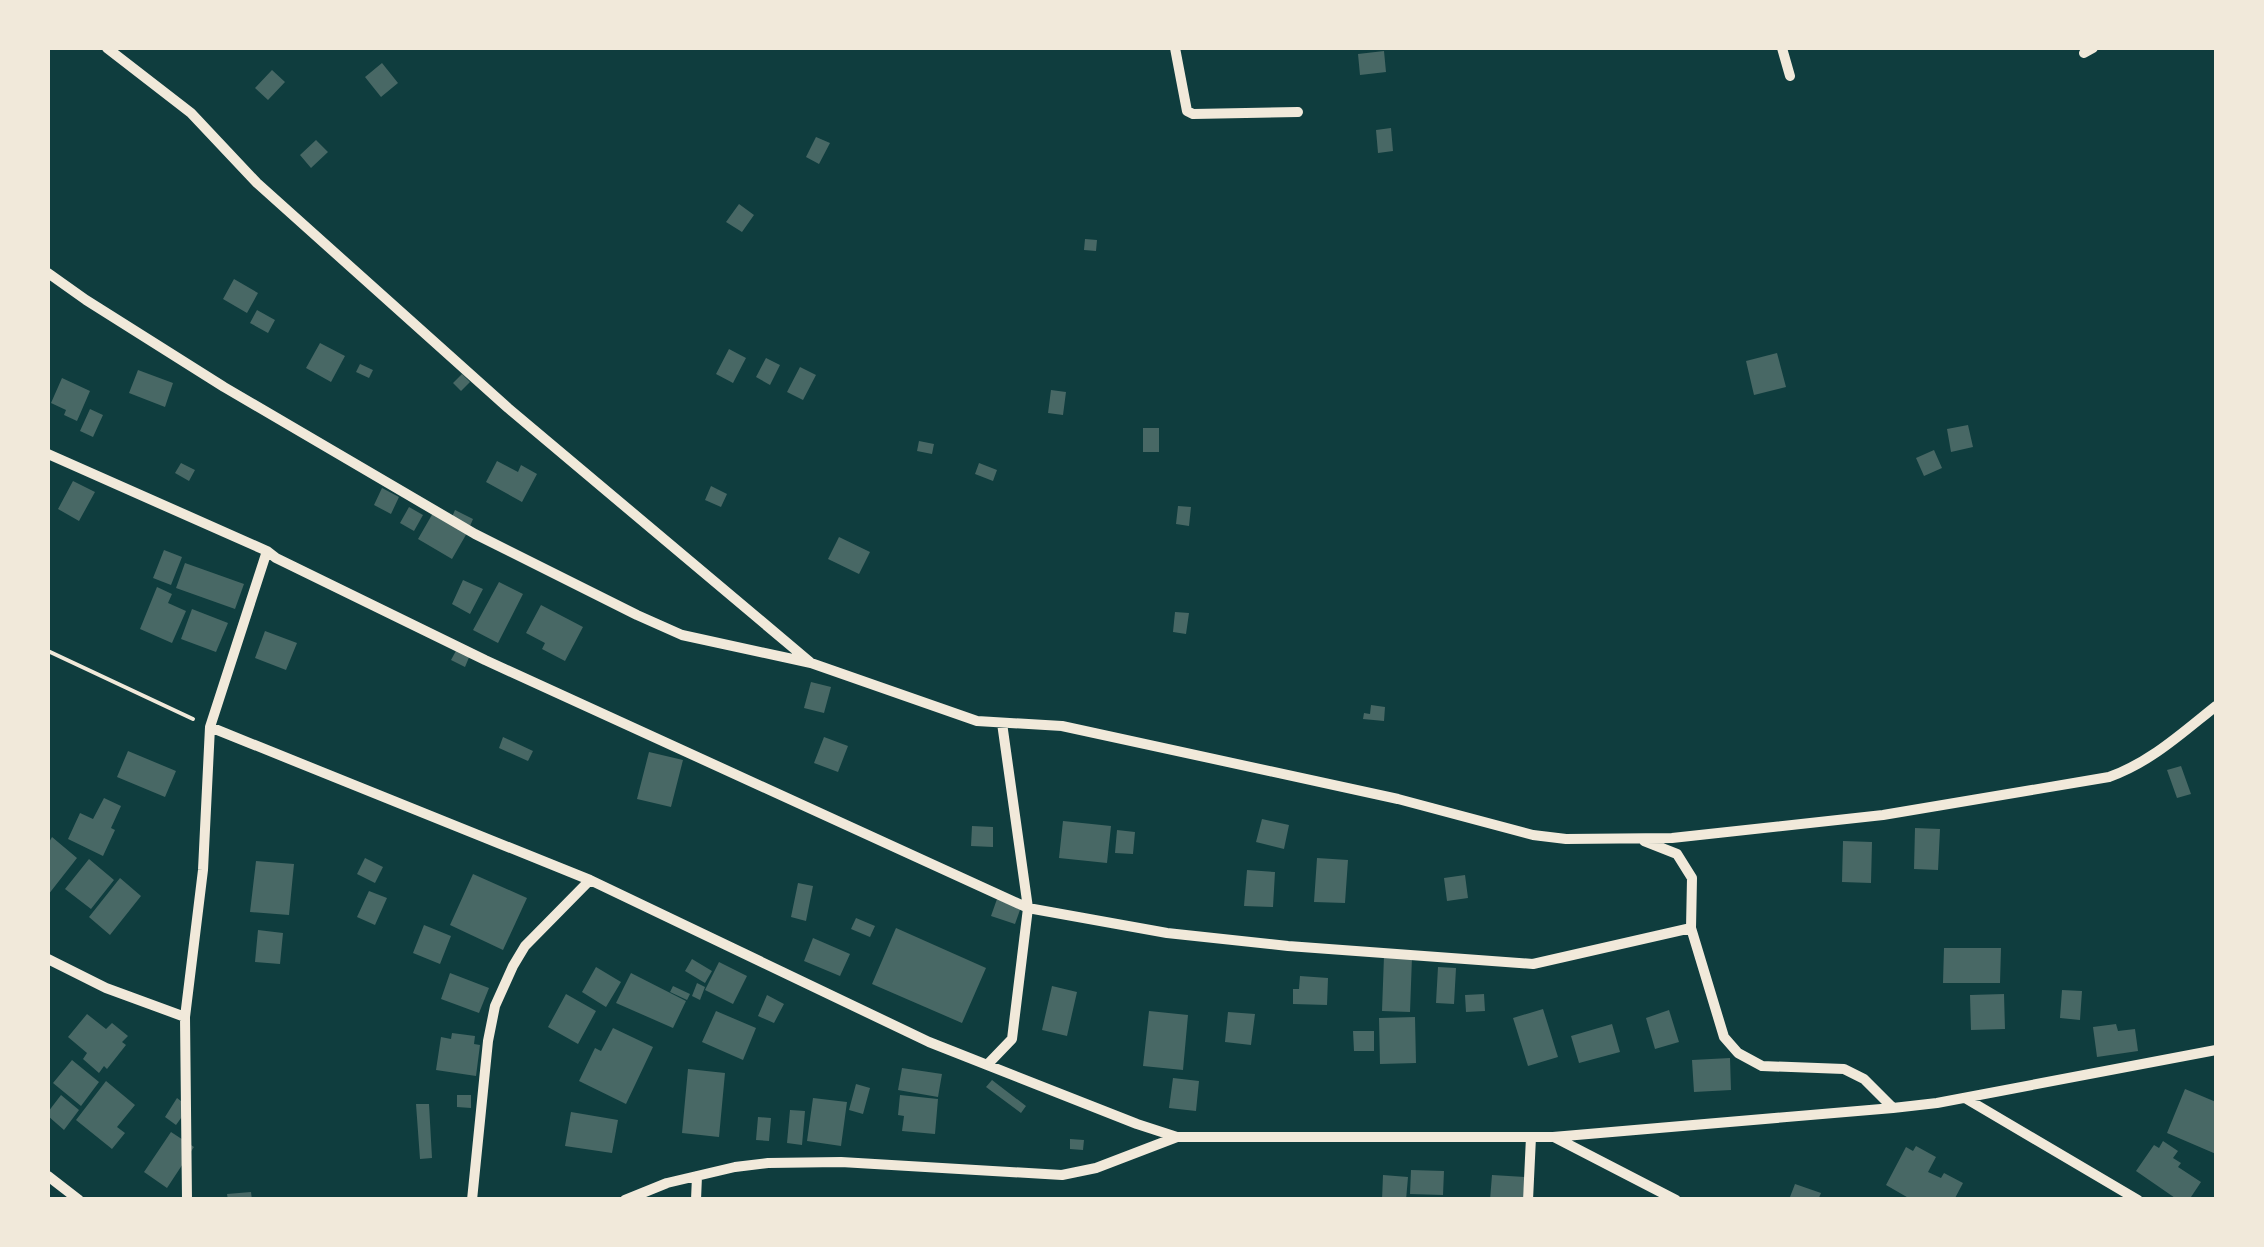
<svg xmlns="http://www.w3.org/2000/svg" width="2264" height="1247" font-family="Raleway,sans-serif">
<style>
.building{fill:#486865}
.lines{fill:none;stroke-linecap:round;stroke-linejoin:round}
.path{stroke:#f1e9da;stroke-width:4}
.minor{stroke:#f1e9da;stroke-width:10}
</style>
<rect width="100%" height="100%" fill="#0f3d3e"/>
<path class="building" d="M1384,51L1386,72L1360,75L1358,54Z
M382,63L398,83L381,97L365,77Z
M272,70L285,82L268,100L255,88Z
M1391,128L1393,151L1378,153L1376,130Z
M816,137L830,143L819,164L806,157Z
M316,140L328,152L311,168L300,155Z
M739,204L754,215L742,232L726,222Z
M1085,239L1097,240L1096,251L1084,250Z
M234,279L258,293L247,313L223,299Z
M257,310L275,320L268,333L250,323Z
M320,343L345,356L331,382L306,368Z
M729,349L746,358L733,383L716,374Z
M1777,353L1786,387L1754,395L1746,361Z
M766,358L780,365L770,385L756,377Z
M360,364L373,370L369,378L356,372Z
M800,367L816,375L803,400L787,392Z
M138,370L173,383L165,407L129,393Z
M462,374L470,382L461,391L453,383Z
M62,378L90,391L77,421L64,415L66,410L51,403Z
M1051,390L1066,392L1063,415L1048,413Z
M90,409L103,415L93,437L80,431Z
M1968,425L1973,447L1951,452L1947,429Z
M1143,428H1159V452H1143Z
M919,441L934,444L932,454L917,451Z
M1934,450L1942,468L1924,476L1916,458Z
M497,461L518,472L521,465L537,474L522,502L486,482Z
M181,463L195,470L189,481L175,473Z
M979,463L997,470L993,481L975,474Z
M73,481L95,492L79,521L58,509Z
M711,486L727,494L721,507L705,500Z
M382,488L399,497L391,514L374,505Z
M1178,506L1191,507L1189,526L1176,524Z
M409,507L423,515L414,531L400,523Z
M455,510L473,519L470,526L452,517Z
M433,513L467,533L452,559L418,539Z
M839,537L870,552L859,574L828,559Z
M164,550L182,557L171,585L153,578Z
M185,563L244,584L235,609L176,588Z
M463,580L483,589L470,614L452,604Z
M499,582L523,594L498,643L473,630Z
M157,587L172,594L168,603L186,611L172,643L140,629Z
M541,605L583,627L565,661L542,649L545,643L526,633Z
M192,609L228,623L216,652L181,639Z
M1175,612L1189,613L1186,634L1173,632Z
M265,631L297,643L286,670L255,658Z
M457,649L470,655L465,667L451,660Z
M811,682L831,687L824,713L804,708Z
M1371,705L1385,707L1384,721L1363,719L1364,713L1370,714Z
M503,737L533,751L528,761L499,748Z
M824,737L848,746L838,772L814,763Z
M128,751L176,771L165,797L117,777Z
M649,752L683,760L671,807L637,799Z
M2181,766L2191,794L2177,798L2167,770Z
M104,798L121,806L111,828L115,830L103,856L68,839L80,813L93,819Z
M1262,819L1289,825L1284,849L1256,842Z
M1063,821L1111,826L1107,863L1059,858Z
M972,826L993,827V847L971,846Z
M1915,828L1940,829L1938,870L1914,869Z
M1117,830L1135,832L1133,854L1115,853Z
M52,837L77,858L48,895V844Z
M1843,841L1872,842L1871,883L1842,882Z
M365,858L383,867L375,883L357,874Z
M1317,858L1348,860L1345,903L1314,902Z
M89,859L114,880L91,909L65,889Z
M256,861L294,864L289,915L250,912Z
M1247,870L1275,872L1273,907L1244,906Z
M473,874L527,898L503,950L450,925Z
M1465,875L1468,898L1447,901L1444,878Z
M120,878L141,896L110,935L89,917Z
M798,883L813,886L806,921L791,917Z
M369,891L387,898L375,925L357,917Z
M997,899L1021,907L1015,924L991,916Z
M856,918L875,926L870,937L851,929Z
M424,925L451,936L440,964L413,953Z
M896,928L986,968L962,1023L872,984Z
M258,930L283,933L280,964L255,962Z
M813,938L850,954L840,976L804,961Z
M1944,948H2001L2000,983H1943Z
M1384,956L1412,957L1410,1012L1382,1011Z
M692,959L712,971L705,983L685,971Z
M719,962L747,976L733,1004L705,990Z
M596,967L621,982L606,1007L582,992Z
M1438,967L1456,968L1454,1004L1436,1003Z
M450,973L489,988L479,1013L441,999Z
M631,973L686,1001L673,1028L616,1003Z
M1300,976L1328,978L1327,1005L1293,1004V989H1299Z
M697,983L705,987L700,1000L692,996Z
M673,986L690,994L687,1000L670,992Z
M1052,986L1077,992L1067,1036L1042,1030Z
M2062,990L2082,991L2080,1020L2060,1018Z
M566,994L596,1011L578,1044L548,1027Z
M1484,994L1485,1011L1466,1012L1465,995Z
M2004,994L2005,1029L1971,1030L1970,995Z
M767,995L784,1004L774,1023L758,1016Z
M1543,1009L1558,1057L1528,1066L1513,1018Z
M1669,1010L1679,1042L1655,1049L1646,1018Z
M716,1011L756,1028L743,1060L702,1042Z
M1149,1011L1188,1015L1183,1070L1143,1066Z
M1228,1012L1255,1014L1251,1045L1225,1042Z
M87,1014L106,1029L112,1023L128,1036L122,1042L126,1045L107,1069L104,1066L99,1073L83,1059L87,1053L68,1037Z
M1415,1017L1416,1063L1380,1064L1379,1018Z
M1612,1024L1620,1052L1579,1063L1571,1036Z
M2116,1024L2118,1031L2135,1029L2138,1051L2097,1057L2093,1027Z
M613,1028L653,1047L626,1104L579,1081L595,1048L601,1051Z
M1353,1031H1374V1051H1354Z
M452,1033L475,1036L474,1044L480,1045L476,1076L436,1070L441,1037L451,1039Z
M1730,1058L1731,1090L1694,1092L1692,1060Z
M72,1060L99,1082L81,1106L53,1083Z
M902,1068L942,1074L938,1097L898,1090Z
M688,1069L725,1073L719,1137L682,1133Z
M1173,1078L1199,1081L1196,1111L1169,1108Z
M992,1080L1026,1106L1021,1113L986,1087Z
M106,1081L135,1105L117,1127L125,1133L112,1149L76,1120Z
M856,1084L870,1088L863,1114L849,1110Z
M2185,1089L2216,1102V1154L2167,1133Z
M61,1095L79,1110L64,1130L48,1116V1112Z
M457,1095H471V1108L457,1107Z
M900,1095L938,1099L935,1134L902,1131L904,1116L898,1115Z
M177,1098L189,1107L176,1125L165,1117Z
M813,1098L847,1102L841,1146L807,1141Z
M416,1104H429L432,1158L420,1159Z
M790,1110L805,1111L802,1145L787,1143Z
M571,1112L618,1120L612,1153L565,1146Z
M758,1117L771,1118L769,1141L756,1140Z
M171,1132L194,1147L167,1188L144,1172Z
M1070,1139L1084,1140L1083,1150L1070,1149Z
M2163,1141L2178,1151L2173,1158L2181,1163L2178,1167L2201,1182L2189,1200H2178L2136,1171L2154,1145L2159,1148Z
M1916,1146L1936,1157L1928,1172L1941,1178L1944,1173L1963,1183L1954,1200H1912L1886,1185L1906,1147L1913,1151Z
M1411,1170L1444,1171L1443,1195L1410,1194Z
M1383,1175L1408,1177L1406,1200H1382Z
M1492,1175L1525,1177L1523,1200H1490Z
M1795,1184L1821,1193L1818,1200H1797L1790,1197Z
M251,1192L252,1200H228L227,1194Z"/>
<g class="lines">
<path class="path" d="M48,651L193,719"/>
<path class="minor" d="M107,48L191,113L257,183L508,408L810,662
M1175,48L1187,111L1193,114L1298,112
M1782,48L1790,76
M2084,53L2093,48
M48,273L86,300L224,387L475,534L637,615L682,635L811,663L977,721L1062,726L1398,799L1533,835L1566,839L1672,838L1883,815L2109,777C2151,762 2182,733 2216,706
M48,454L267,551L276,558L485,660L1028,908L1167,933L1288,946L1533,964L1691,928
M210,727L590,880L929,1042L1137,1124L1177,1137
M1644,841L1677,854L1692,878L1691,928L1724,1037L1738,1053L1762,1066L1844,1069L1864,1079L1893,1108
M48,959L106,988L185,1017
M987,1065L1012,1039L1028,908L1002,723
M1965,1098L2138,1200
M1554,1137L1676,1200
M48,1176L79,1200
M187,1200L185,1017L203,870L210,727L267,551
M472,1200L488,1041L495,1006L513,966L525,946L590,880
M625,1200L667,1183L735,1167L768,1163L841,1162L1062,1175L1096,1168L1177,1137H1553L1893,1108L1937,1103L2216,1050
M696,1200L697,1176
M1528,1200L1531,1137"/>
</g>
<rect width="2264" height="1247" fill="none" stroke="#f1e9da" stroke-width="100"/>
</svg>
